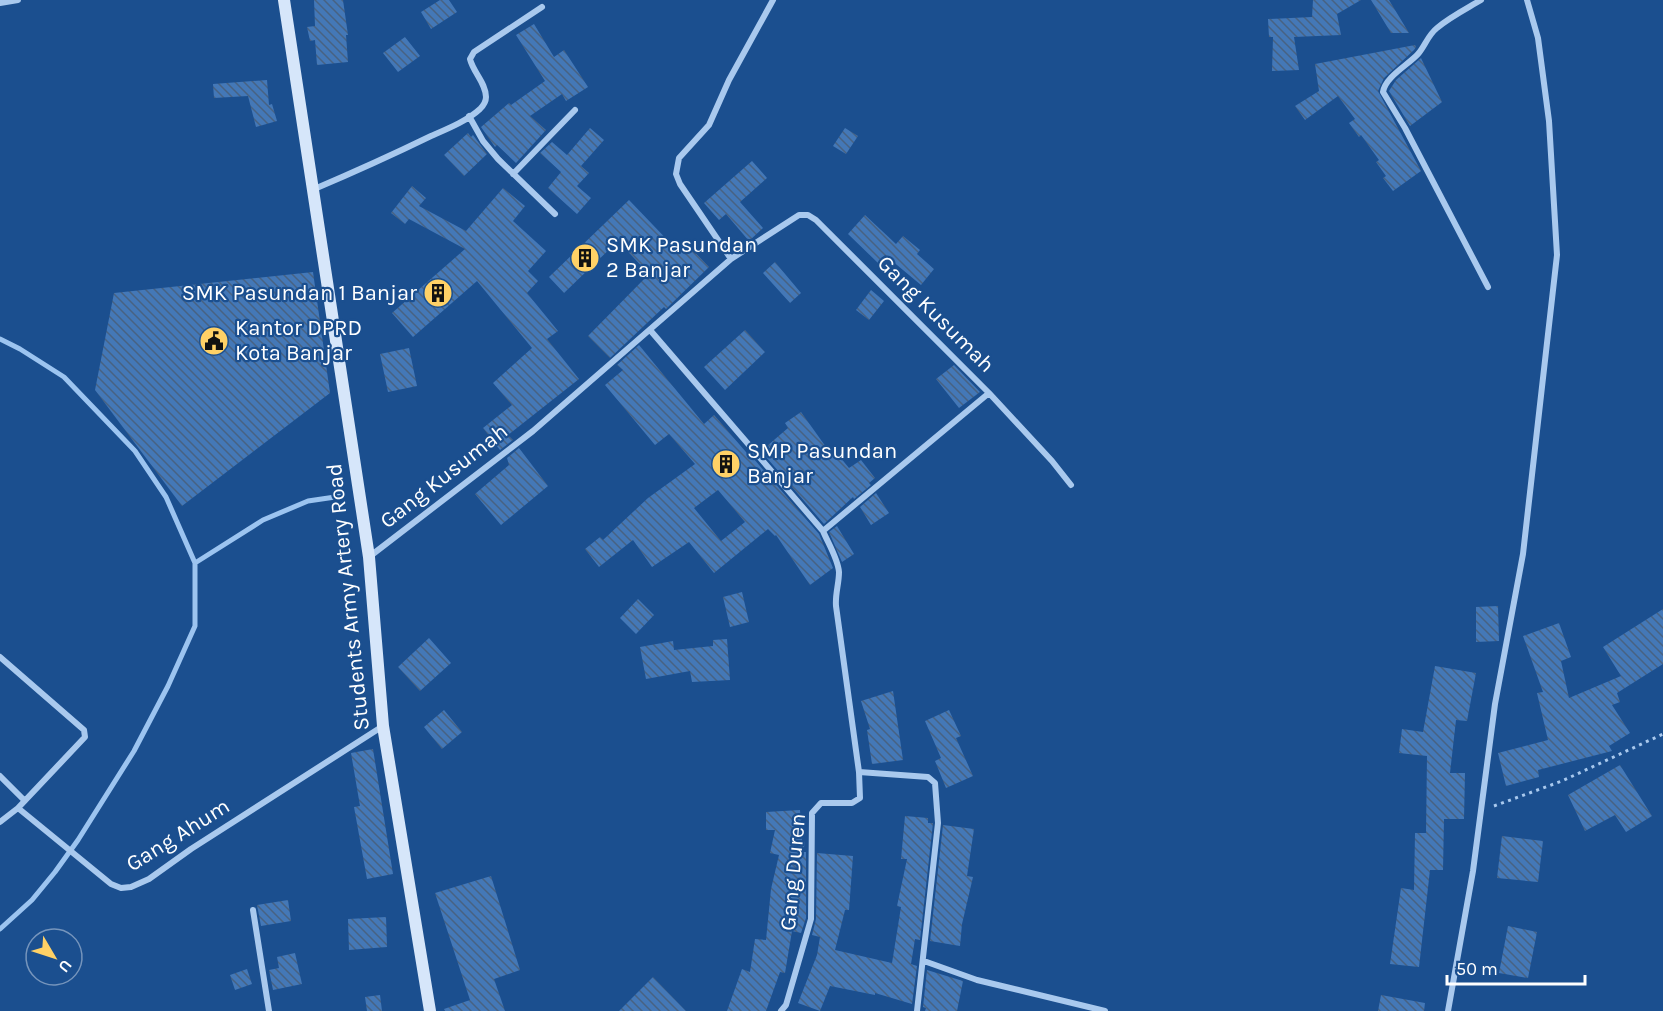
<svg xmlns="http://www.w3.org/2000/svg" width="1663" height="1011" font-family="Karla,sans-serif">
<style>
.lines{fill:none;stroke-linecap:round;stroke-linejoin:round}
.stream{stroke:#9cc4f0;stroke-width:5}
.building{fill:url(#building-back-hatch);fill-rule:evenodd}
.path{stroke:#a9c9ee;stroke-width:3;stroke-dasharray:3 4.5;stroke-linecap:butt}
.street{stroke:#a9c9ee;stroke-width:6}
.secondary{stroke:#d6e6fa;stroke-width:12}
.labels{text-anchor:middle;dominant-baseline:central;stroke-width:4.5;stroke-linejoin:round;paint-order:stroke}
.poi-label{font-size:22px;fill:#fff;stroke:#1b4f8f;text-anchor:start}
.street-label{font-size:22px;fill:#fff;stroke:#1b4f8f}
</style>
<defs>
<pattern id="building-back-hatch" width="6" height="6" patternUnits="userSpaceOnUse" patternTransform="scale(1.5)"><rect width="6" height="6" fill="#4478b7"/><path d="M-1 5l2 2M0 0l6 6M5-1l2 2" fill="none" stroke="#486282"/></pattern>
</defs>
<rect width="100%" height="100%" fill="#1b4f8f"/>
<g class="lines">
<path class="stream" d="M0,339L20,349L64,377L135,451L166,497L195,563V626L168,686L134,751L78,840L55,872L32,900L0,929
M195,563L263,520L308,501L342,496"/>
</g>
<path class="building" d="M314,0H343L348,35H346L348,62L317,65L315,40L310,41L307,27L315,26Z
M440,0H449L457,12L431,29L421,12Z
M1313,0H1361L1337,14L1341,35L1294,37L1299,70L1272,71L1273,37H1269L1268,19L1312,17Z
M1371,0H1389L1409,33H1391Z
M534,24L554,57L564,50L588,87L566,101L562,94L530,116L546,130L516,163L497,145L495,147L481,127L509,103L511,105L545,81L516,35Z
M405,37L420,56L398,72L383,53Z
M1415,45L1416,47L1414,50L1384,78L1378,91L1421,171L1393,191L1383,178L1386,176L1376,162L1379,160L1361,135L1359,137L1349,123L1355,119L1338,96L1305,120L1295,106L1319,91L1315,64Z
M1421,58L1442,102L1410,126L1389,91L1396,80Z
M267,80L269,105L272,104L277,121L256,127L248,96L214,98L213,84Z
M590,128L604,140L581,166L589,173L577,186L591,198L577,214L548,188L561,172L540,153L552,142L567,155Z
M845,128L858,136L846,154L833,146Z
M468,133L471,137L473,135L487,154L464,176L444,155Z
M752,161L767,178L740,202L763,228L749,241L726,214L719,220L704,203Z
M412,186L426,198L419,206L466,231L503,188L525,206L513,221L546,251L528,271L538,281L527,293L558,331L547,339L579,379L508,435L513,440L500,450L483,428L512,405L493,383L532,348L477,281L413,337L392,313L465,249L409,219L405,224L391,213Z
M629,200L676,249L684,241L709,267L669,306L666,309L664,307L610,358L588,336L649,274L618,241L564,293L549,277Z
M865,215L896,244L903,236L920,250L917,254L934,269L921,285L885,255L878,263L848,234Z
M775,262L801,293L790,303L763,273Z
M313,272L330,393L182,506L95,390L114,293Z
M871,290L884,301L869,320L856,310Z
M745,330L765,352L725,390L704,367Z
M639,345L704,424L714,415L752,459L753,458L819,534L833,568L810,585L776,535L775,536L768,529L714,573L689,542L652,567L633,540L599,567L585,549L600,537L603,540L648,498L695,464L669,434L655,445L605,385L623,370L617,365ZM718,490L745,522L721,541L694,508Z
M409,348L417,386L388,392L380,354Z
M954,365L980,392L959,408L936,379Z
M801,412L831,454L835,451L849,468L861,460L875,478L869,483L871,485L854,499L853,497L824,524L761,451L788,428L785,423Z
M519,448L548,486L501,525L475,494L509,465L507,458Z
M876,493L889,513L871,525L860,507Z
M837,526L854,554L842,562L829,532Z
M742,592L749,622L730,627L723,597Z
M638,599L654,615L636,634L620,618Z
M1498,606L1499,641L1476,642V607Z
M1663,609V664L1617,693L1620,702L1612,705L1630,733L1609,746L1612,751L1538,770L1539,777L1506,786L1498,753L1548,740L1537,693L1543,692L1523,636L1559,623L1571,657L1561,661L1569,698L1621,676L1603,647Z
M429,638L451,663L420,691L398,667Z
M727,639L730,680L692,682L690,671L646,679L640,647L673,641L674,650L713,646V640Z
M1435,666L1476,673L1467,721L1456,720L1450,773H1465L1464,819H1444L1443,870H1430L1419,967L1390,964L1401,888L1414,890L1415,833H1426L1427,756L1399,753L1402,729L1423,732Z
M893,691L903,760L872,764L867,730L870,729L861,701Z
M444,710L462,732L442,749L424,727Z
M949,710L961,736L956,738L973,776L946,788L935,761L941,758L925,721Z
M373,749L393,874L367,879L354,807L360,806L351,753Z
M1620,765L1652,816L1626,832L1615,815L1585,831L1568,795Z
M800,810L802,841L805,842L803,852H806V918L801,933L792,931L785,973L780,972L766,1011H727L742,969L750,972L755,939L766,940L771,889L779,855L770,853L775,830H766V812Z
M905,816L928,818V823H933L920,940L915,939L911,964L917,966L912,1004L875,993V995L830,986L820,1011L798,1003L817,955L820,937L812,935L816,919L817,853L853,856L849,910H845L835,950L892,963L901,907L897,906L907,859H901Z
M943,825L974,829L967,876L973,877L962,924L960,946L930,941Z
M1502,836L1543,841L1538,882L1497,878Z
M491,876L520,970L494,979L505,1011H445L444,1009L470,1000L435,893Z
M288,900L291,921L261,926L257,905Z
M386,917L387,947L349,950L348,919Z
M1508,926L1537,932L1528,978L1499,973Z
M295,953L302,984L273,990L269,970L279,968L277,957Z
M247,969L252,984L235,990L230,975Z
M927,970L963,981L957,1011H925L926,1008L923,1007Z
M653,977L686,1011H619Z
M380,995L382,1011H367L365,997Z
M1381,995L1425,1003L1424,1011H1378Z"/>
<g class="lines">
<path class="path" d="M1494,806L1562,781L1663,734"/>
<path class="street" d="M1481,0C1466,9 1450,17 1437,28C1428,35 1425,46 1418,54C1408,65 1385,77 1383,92L1405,128L1488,287
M0,3L18,0
M469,116L483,141L498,159L555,214
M513,174L575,110
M312,190C352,173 392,155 431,136C447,129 467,121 480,109C483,106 486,102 486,97C486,83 473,72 470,59L474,52L542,7
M731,259L680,184L676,174L679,158L709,125L729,80L773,0
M989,393L1052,461L1071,485
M369,557L533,431L731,259L799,215H808L816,220L989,393L823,531L650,330
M0,657L84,730L85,737L18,808
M859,772L928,777L935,783L938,823L917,1011
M0,776L24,800
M0,822L18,808L111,884L121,888L131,887L149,879L191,849L383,726
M253,910L269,1011
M924,961L977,980L1105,1011
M781,1011L786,1005L811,919L812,813L821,803H852L860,798L859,772L836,606C835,594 839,584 839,572C838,559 828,543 823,531
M1448,1011L1473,871L1495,704L1523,554L1557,255L1549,121L1538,38L1527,0"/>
<path class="secondary" d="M284,0L369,557L383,726L430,1011"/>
</g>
<defs>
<g id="building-disc" transform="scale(1.5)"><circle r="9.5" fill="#ffd166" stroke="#1b4f8f"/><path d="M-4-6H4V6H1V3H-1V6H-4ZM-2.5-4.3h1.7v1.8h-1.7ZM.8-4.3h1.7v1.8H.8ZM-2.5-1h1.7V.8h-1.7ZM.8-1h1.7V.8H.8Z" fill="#111"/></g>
<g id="civic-disc" transform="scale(1.5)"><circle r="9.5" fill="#ffd166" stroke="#1b4f8f"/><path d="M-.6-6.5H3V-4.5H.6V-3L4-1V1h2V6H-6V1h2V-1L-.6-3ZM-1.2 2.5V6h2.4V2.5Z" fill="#111"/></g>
</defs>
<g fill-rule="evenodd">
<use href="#building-disc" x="585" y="258"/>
<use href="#building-disc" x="438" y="293"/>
<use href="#civic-disc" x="214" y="341"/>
<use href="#building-disc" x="726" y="464"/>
</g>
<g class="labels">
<g class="poi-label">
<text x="606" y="245">SMK Pasundan<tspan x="606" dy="25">2 Banjar</tspan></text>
<text x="417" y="293" text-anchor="end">SMK Pasundan 1 Banjar</text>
<text x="235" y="328">Kantor DPRD<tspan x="235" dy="25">Kota Banjar</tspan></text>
<text x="747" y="451">SMP Pasundan<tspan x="747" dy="25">Banjar</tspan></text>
</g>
<g class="street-label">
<text transform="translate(936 314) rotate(45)">Gang Kusumah</text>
<text transform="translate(444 476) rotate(-38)">Gang Kusumah</text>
<text transform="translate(348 597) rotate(-96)">Students Army Artery Road</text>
<text transform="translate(178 835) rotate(-32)">Gang Ahum</text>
<text transform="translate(793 872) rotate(-85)">Gang Duren</text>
</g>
</g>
<g transform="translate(54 957) rotate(129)"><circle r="28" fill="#1b4f8f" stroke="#7695bc" stroke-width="1.5"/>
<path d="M0-4.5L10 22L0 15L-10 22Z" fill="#ffd166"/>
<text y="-9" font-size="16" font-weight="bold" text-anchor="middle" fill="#ffffff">U</text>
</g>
<path d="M1447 975v9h138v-9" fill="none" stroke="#ffffff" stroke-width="3"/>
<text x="1456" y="975" font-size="18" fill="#ffffff" stroke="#1b4f8f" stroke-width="4.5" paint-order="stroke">50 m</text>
</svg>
